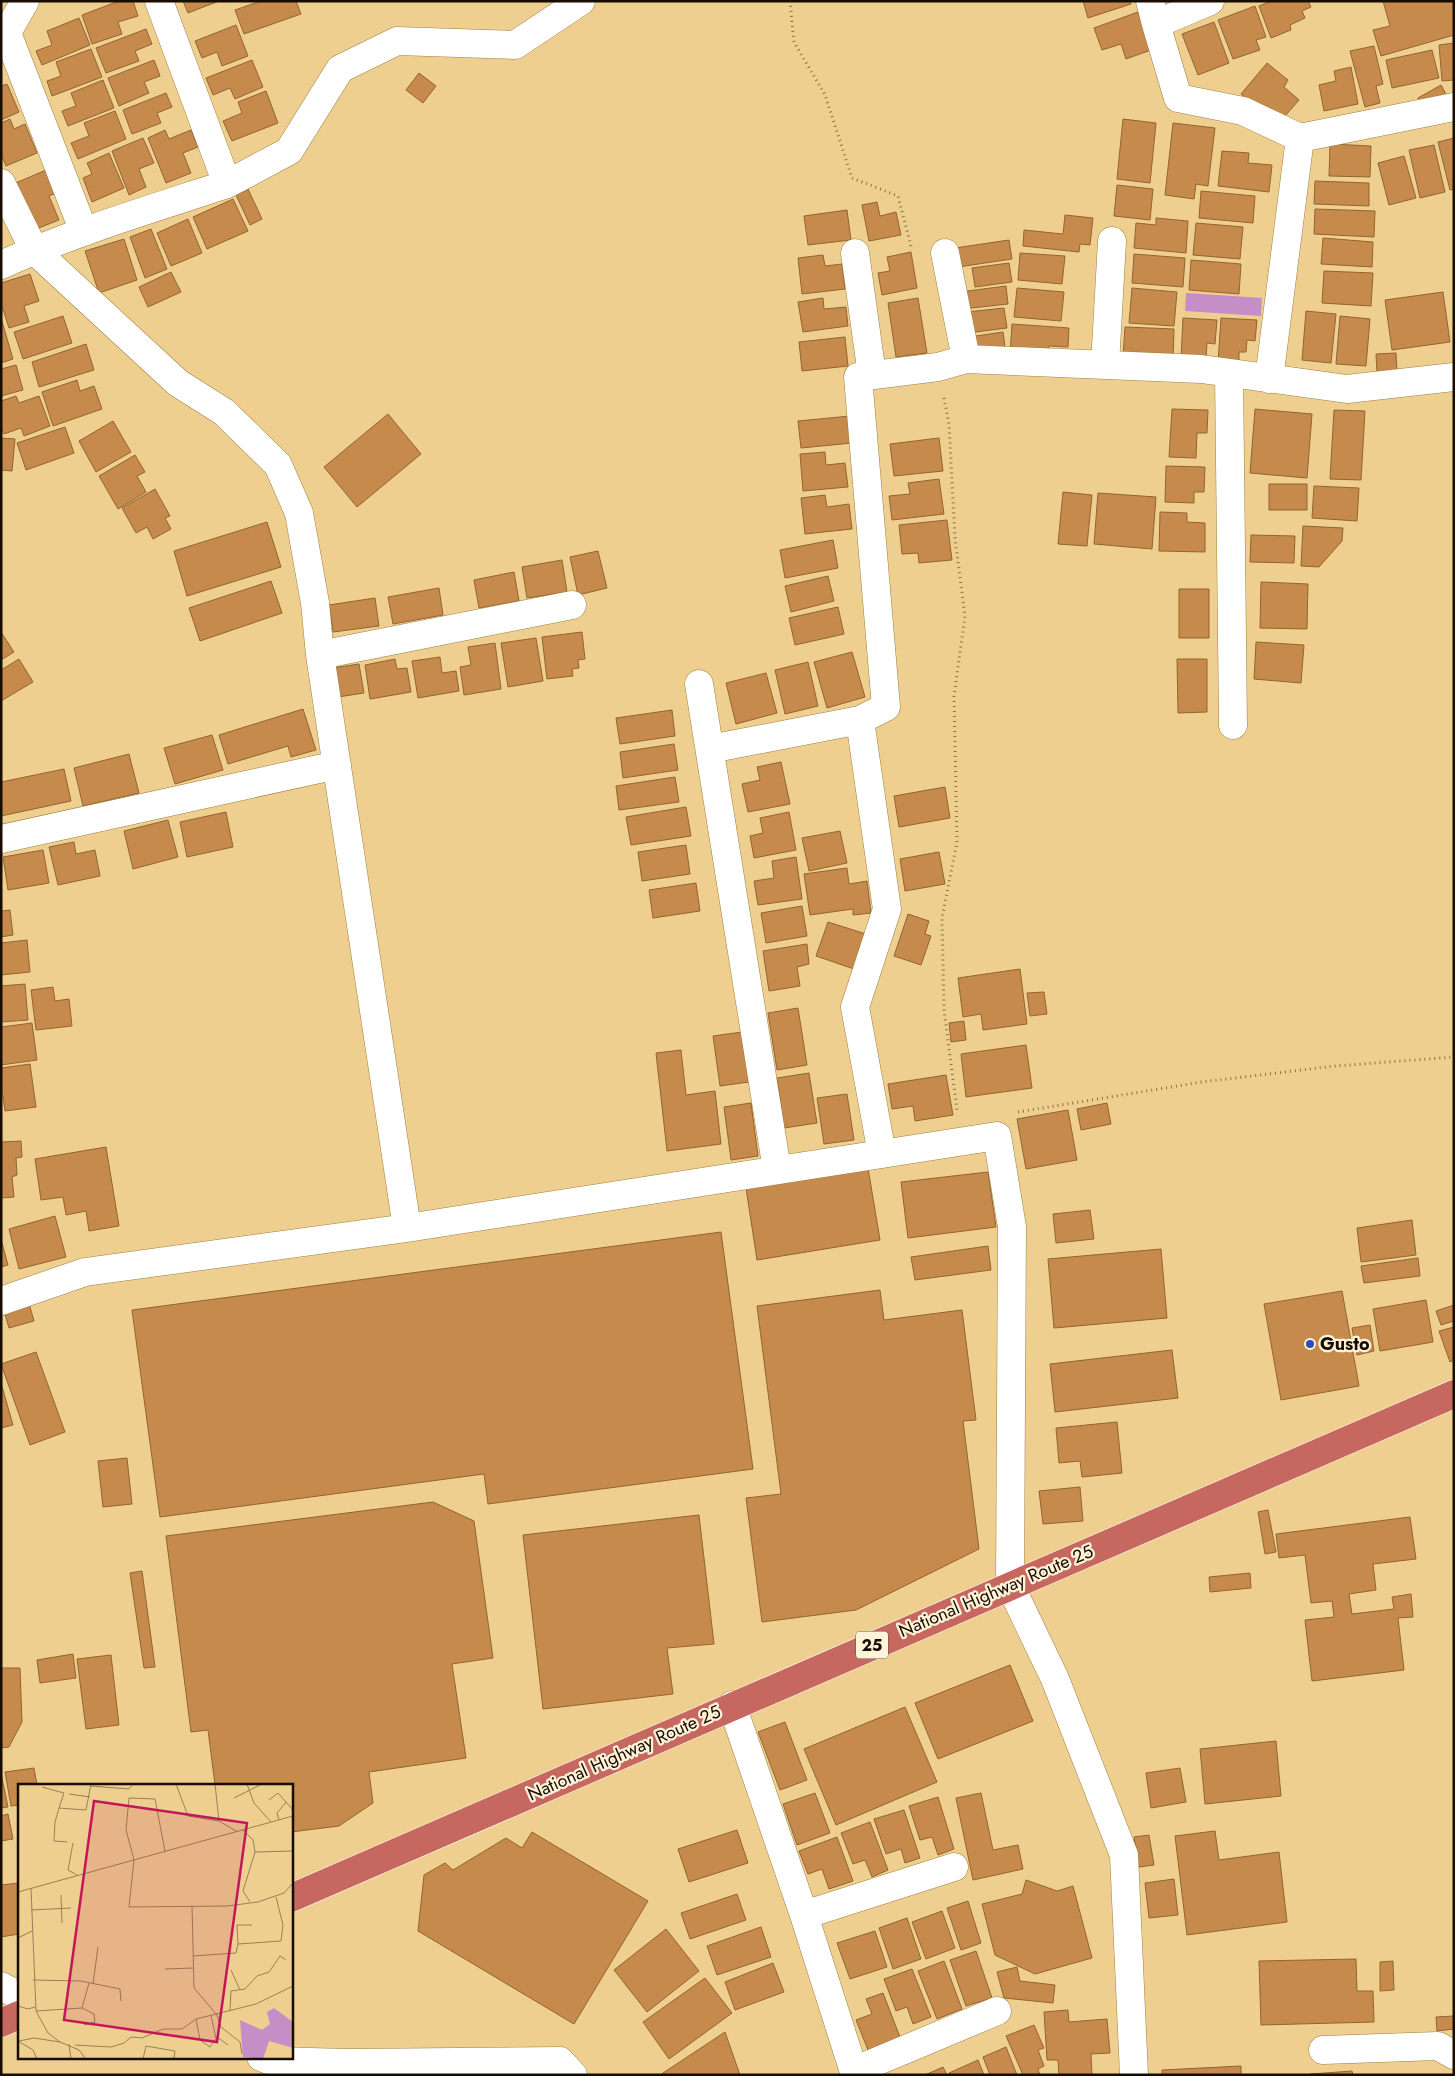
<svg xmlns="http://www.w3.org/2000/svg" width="1455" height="2076" font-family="Jost,sans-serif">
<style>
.green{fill:#c58ec7}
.building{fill:#c58a4c;stroke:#936432}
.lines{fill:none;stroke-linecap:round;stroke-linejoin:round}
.minor-casing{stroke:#9d8041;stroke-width:29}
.highway-casing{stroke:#fff;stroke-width:29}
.path{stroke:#88734b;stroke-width:3;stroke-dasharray:1 4;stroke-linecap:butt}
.minor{stroke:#fff;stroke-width:28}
.highway{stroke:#c66760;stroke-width:28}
.poi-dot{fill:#284dbc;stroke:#fff3d9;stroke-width:2}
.labels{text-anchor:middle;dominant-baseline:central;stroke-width:4.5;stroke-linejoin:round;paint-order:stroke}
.shield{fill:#fff3d9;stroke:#5d5141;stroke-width:1}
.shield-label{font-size:16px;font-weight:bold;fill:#170c00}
.poi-label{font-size:18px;font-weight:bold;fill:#170c00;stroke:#fff3d9;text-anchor:start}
.street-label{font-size:18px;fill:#170c00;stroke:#fff3d9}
.inset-road{fill:none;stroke:#988156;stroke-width:1}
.view{fill:#c2185b;fill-opacity:0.15;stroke:#c2185b;stroke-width:2.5}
.inset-edge{fill:none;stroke:#170c00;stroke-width:2.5}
</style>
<rect width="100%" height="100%" fill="#eecf8f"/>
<path class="green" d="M1186,293L1262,298L1261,316L1185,311Z"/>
<path class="building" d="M119,1H133L138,16L118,22L122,34L92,44L82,15Z
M183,1H219L188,13Z
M261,1H296L301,14L244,34L235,10Z
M1083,1H1130L1131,4L1088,18Z
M1271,1H1308L1311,7L1302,11L1305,18L1290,25L1291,30L1271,38L1259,6Z
M1383,1H1454V35L1381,56L1373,30L1390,26Z
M1255,6L1266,37L1256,40L1260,50L1233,59L1218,20Z
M1138,12L1151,50L1126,59L1121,44L1102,50L1094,28Z
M79,18L90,45L42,65L36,51L52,45L47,31Z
M1214,22L1229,63L1198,75L1182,34Z
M236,25L248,56L222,66L217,52L202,58L195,41Z
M146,29L152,44L135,51L139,61L106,73L96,48Z
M1454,43V80L1442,81L1439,45Z
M1374,46L1383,84L1376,86L1380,103L1365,107L1350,51Z
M91,49L102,77L52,96L47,81L61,76L56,62Z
M1432,50L1439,78L1392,88L1386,60Z
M154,60L160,76L144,82L149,93L119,106L108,78Z
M252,60L263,87L235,99L230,88L213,95L206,78Z
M1267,63L1288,80L1284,87L1299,100L1278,124L1241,94Z
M1351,67L1358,104L1324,111L1319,85L1336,81L1334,71Z
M419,73L436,86L423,103L406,90Z
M103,80L114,108L68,126L62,111L76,106L71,93Z
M7,84L19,112L1,120V86Z
M1441,85L1448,98L1425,111L1418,98Z
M266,91L278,123L232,141L223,121L242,113L238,102Z
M166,93L172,107L157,113L161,123L132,134L123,110Z
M115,111L126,139L78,159L71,143L89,136L84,123Z
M10,119L14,129L25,124L37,153L6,166L1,154V123Z
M1123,119L1156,123L1150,183L1117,179Z
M1173,123L1215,128L1208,186L1196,184L1194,199L1165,195Z
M165,130L169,139L191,130L198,147L183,153L191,173L166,183L148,138Z
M143,138L154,163L139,169L146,187L129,195L112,151Z
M1454,138V189L1450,190L1438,142Z
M1330,144L1371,146L1370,177L1329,176Z
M1434,145L1445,192L1420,198L1409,150Z
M1222,151L1249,153L1248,163L1272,165L1269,192L1218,186Z
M109,153L124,188L92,202L83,178L92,174L87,163Z
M1404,156L1416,198L1389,205L1378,163Z
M46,170L56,193L49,196L59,220L31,231L11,185Z
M1315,181L1369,183V206L1314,204Z
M1117,185L1153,189L1150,220L1114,216Z
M248,189L262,219L250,225L236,195Z
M1201,191L1255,196L1253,223L1199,218Z
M233,199L248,231L207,249L193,217Z
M877,202L880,216L896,212L901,235L869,241L862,205Z
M1315,209L1375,211L1374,237L1314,234Z
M847,210L851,240L808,245L804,216Z
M1065,215L1093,218L1090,245L1080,244L1079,252L1023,246L1024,230L1063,234Z
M1156,218L1188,221L1186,253L1134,248L1136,223L1156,225Z
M188,219L202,253L171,266L157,233Z
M1196,223L1243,227L1240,259L1193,255Z
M151,229L167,269L145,278L130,237Z
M1323,238L1373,242L1372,267L1321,264Z
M124,239L137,280L99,293L85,251Z
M1009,240L1012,259L958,267L955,248Z
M911,252L917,288L882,295L878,273L890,271L887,257Z
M1020,253L1065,256L1062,284L1018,280Z
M1134,254L1185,258L1183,287L1132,283Z
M823,255L825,266L842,264L845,289L802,294L798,258Z
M1191,260L1241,264L1239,294L1189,290Z
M1009,263L1012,282L975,287L972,268Z
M1324,271L1373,273L1371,306L1322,303Z
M171,272L181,292L148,307L139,287Z
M30,274L39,301L24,306L29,322L9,328L1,303V283Z
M1006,286L1008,304L962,309L960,292Z
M1017,288L1064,292L1061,321L1014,317Z
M1132,288L1177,292L1174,326L1129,323Z
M1443,292L1450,342L1392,350L1385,300Z
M823,298L824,309L846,307L848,326L803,332L798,302Z
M918,298L927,353L896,357L888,303Z
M1004,308L1007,328L968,333L966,312Z
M1306,311L1336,314L1331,363L1302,360Z
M63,316L72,343L23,359L14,332Z
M1340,316L1370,319L1366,366L1336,364Z
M1,318L13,359L1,363Z
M1183,318L1217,320L1215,344L1207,343L1206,359L1181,358Z
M1221,318L1257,320L1255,341L1247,340L1246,352H1239V364L1218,363Z
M1012,324L1069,328L1068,347L1049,346L1048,356L1010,354Z
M1125,327L1174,329L1173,359L1123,357Z
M1003,332L1005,347L971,352L969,337Z
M845,337L848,366L802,371L799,342Z
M86,344L94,370L39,387L32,362Z
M1396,353L1397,372L1377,373L1376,354Z
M16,365L23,390L1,396V369Z
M77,380L80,391L94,386L102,409L53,426L42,392Z
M16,396L19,403L39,396L50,426L24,436L21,428L4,434L1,427V401Z
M1172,409L1208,410L1207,433H1197L1196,458L1169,457Z
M1255,409L1312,414L1307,478L1250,473Z
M1334,410L1365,411L1361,480L1330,479Z
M388,414L421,454L357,507L324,467Z
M850,416L852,443L801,448L798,421Z
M113,421L131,452L96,472L79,441Z
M65,427L74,453L26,470L17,443Z
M1,438L15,439L12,471L1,470Z
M939,438L943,471L894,476L890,444Z
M825,452L826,465L845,463L848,487L803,491L800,454Z
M135,455L145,472L137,476L146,492L118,509L99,476Z
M1166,466L1205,467L1204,492H1194V503L1165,502Z
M939,479L944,514L892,520L889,496L910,494L908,483Z
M1269,484H1307V510H1269Z
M1314,486L1359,488L1357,521L1312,518Z
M155,489L170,516L165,518L171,529L153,539L147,527L136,533L122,508Z
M1063,492L1092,495L1087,546L1058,544Z
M1098,493L1156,497L1152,549L1094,544Z
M825,495L827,507L849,504L852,529L805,534L801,498Z
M1160,512L1187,513V522L1205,523V552L1159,551Z
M947,520L952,560L919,563L918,553L902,554L899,525Z
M267,522L281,567L187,596L174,551Z
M1303,526L1343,528L1342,541L1319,567L1301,566Z
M1251,535L1295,536L1294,563L1250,562Z
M833,540L838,568L785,578L780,550Z
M598,551L607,588L578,595L570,557Z
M562,560L567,592L527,598L522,567Z
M514,572L519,601L479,608L474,580Z
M828,576L834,601L791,612L785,586Z
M271,581L282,613L200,641L189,608Z
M1261,582L1308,584L1307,629L1260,628Z
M439,588L443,615L393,624L388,597Z
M1179,589H1209V638H1179Z
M375,598L379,626L333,632L329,605Z
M838,607L844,634L795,645L789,618Z
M1,632L14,652L1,660Z
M582,632L585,659L578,660L579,668L572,669L573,676L547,679L542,637Z
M536,638L543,681L508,687L501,643Z
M1256,642L1304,645L1301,683L1254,679Z
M495,643L501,689L464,695L460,667L471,665L468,647Z
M852,652L865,697L827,708L814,662Z
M440,657L442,673L456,671L459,691L418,698L412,661Z
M19,659L33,682L1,701V670Z
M395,659L397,669L407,668L411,692L370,699L365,665Z
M1177,659H1207V712L1178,713Z
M808,662L818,706L785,714L775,670Z
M359,664L364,693L338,697L333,668Z
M766,673L777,713L736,724L726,683Z
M303,709L316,750L291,757L288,746L228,764L219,735Z
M672,710L675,736L620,744L616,718Z
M212,735L223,770L175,784L164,748Z
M674,744L678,770L623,778L620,752Z
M129,754L139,793L83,806L74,768Z
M781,762L790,804L748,812L742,784L760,780L757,767Z
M64,769L71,801L1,816V782Z
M675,777L679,802L619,810L616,786Z
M945,787L950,818L899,827L894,796Z
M686,807L691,836L631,845L626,817Z
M226,812L233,847L187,857L180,822Z
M789,812L796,850L754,858L750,836L763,833L760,818Z
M168,820L178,857L133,869L124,831Z
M840,831L847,863L809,871L802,838Z
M74,842L76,854L95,850L100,876L58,885L49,847Z
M686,845L690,874L642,881L638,852Z
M43,850L49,883L8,890L3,857Z
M939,852L945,884L905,891L900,859Z
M796,857L802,899L758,905L754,881L774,878L772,861Z
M847,868L849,884L867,881L871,913L853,915V909L810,915L804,874Z
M696,883L700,911L653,918L649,890Z
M802,906L807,936L766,943L761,913Z
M10,910L13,935L1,937V911Z
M908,914L929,921L925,934L931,936L921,965L894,956Z
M828,922L866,934L854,969L816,956Z
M27,940L30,972L1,975V943Z
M807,944L809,964L797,967L800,986L769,991L763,951Z
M1020,969L1027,1024L983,1030L981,1014L963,1017L958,978Z
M25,984L28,1020L1,1022V986Z
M53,987L55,1001L69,999L72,1026L36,1030L31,990Z
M1044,992L1047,1014L1030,1016L1027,993Z
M798,1008L807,1065L777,1070L768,1013Z
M964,1021L966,1040L951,1042L949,1023Z
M32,1023L37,1060L1,1065V1027Z
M742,1032L749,1082L720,1086L713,1036Z
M1026,1045L1032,1088L966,1097L961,1054Z
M681,1050L686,1095L715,1091L721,1144L667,1151L656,1053Z
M30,1064L36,1107L5,1111L3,1096H1V1068Z
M809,1073L817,1123L784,1128L777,1078Z
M946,1075L953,1115L915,1121L913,1106L892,1109L888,1084Z
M847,1094L854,1140L824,1144L817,1098Z
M751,1103L758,1156L731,1160L724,1107Z
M1107,1103L1111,1124L1081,1130L1077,1109Z
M1068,1110L1077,1160L1026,1169L1017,1119Z
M21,1141L22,1157L16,1158L17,1175L12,1177L14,1197L1,1198V1142Z
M106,1147L119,1226L89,1231L86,1211L66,1215L63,1197L41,1200L35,1159Z
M868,1168L880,1240L757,1260L746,1188Z
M988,1172L996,1227L908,1238L901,1182Z
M1090,1210L1094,1239L1056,1243L1053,1214Z
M55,1216L66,1257L19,1269L9,1229Z
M1412,1220L1416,1255L1361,1262L1357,1228Z
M721,1232L753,1469L488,1504L484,1474L160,1517L132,1310Z
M1,1239L8,1265L1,1267Z
M988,1246L991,1270L915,1280L911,1257Z
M1161,1249L1167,1318L1054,1328L1048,1259Z
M1418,1258L1420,1276L1364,1283L1361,1266Z
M880,1290L884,1320L962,1310L976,1420L963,1421L979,1549L856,1610L762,1622L746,1498L781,1494L757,1306Z
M1342,1291L1359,1386L1281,1400L1264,1304Z
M28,1300L34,1321L9,1328L3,1307Z
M1426,1300L1433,1342L1380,1351L1373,1309Z
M1454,1305V1321L1441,1325L1436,1311Z
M1370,1325L1374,1351L1357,1355L1352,1328Z
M1454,1327V1360L1450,1362L1439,1331Z
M1172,1350L1178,1398L1055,1412L1050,1364Z
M36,1352L65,1432L30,1445L1,1364Z
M1,1383L13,1425L1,1428Z
M1117,1422L1122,1473L1082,1477L1080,1461L1059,1463L1056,1428Z
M127,1458L132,1504L103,1507L98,1461Z
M1080,1487L1083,1521L1043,1524L1039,1491Z
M433,1502L474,1521L493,1658L452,1664L466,1758L369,1772L373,1803L339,1826L291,1832V1785H215L208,1730L191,1732L166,1536Z
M1268,1510L1276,1552L1265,1554L1258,1512Z
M699,1515L714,1644L667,1648L673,1694L543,1709L523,1535Z
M1410,1517L1416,1559L1373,1564L1376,1590L1349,1594L1352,1614L1394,1609L1392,1597L1411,1594L1413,1617L1398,1618L1404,1670L1312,1681L1305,1620L1334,1617L1332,1601L1311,1603L1305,1555L1279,1558L1276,1534Z
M142,1571L155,1667L144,1668L130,1573Z
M1250,1573L1251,1588L1210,1592L1209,1577Z
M73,1654L76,1678L40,1683L37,1660Z
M111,1655L119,1725L86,1729L77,1659Z
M1010,1665L1033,1721L938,1759L915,1703Z
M1,1668H20L22,1722L9,1747L1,1748Z
M905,1707L937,1782L836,1825L804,1749Z
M785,1722L807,1780L780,1790L758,1732Z
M1276,1741L1281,1796L1205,1804L1200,1749Z
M34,1768L37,1785H19V1805L11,1806L5,1772Z
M1180,1768L1186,1802L1151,1808L1146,1773Z
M1,1773L8,1807L1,1808Z
M815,1793L830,1833L797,1845L783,1804Z
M981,1793L993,1850L1018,1845L1023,1869L973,1880L956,1798Z
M938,1797L954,1849L938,1855L932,1837L920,1840L909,1806Z
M904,1810L920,1858L905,1863L901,1849L886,1854L874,1819Z
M8,1814L13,1839L1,1841V1816Z
M870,1822L888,1870L872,1877L865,1860L853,1864L841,1833Z
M737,1830L748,1863L689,1882L678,1849Z
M1215,1831L1219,1860L1279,1852L1287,1922L1187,1935L1175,1836Z
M532,1832L648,1901L574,2024L418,1931L424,1875L445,1863L453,1870L506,1838L522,1848Z
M1149,1835L1154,1865L1139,1867L1134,1837Z
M837,1837L853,1881L829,1889L822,1869L808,1874L799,1851Z
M1174,1879L1178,1915L1149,1918L1145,1883Z
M1026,1880L1057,1891L1073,1886L1092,1958L1035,1974L995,1955L982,1904L1022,1894Z
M19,1883V1934L1,1937V1885Z
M737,1894L746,1920L690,1939L681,1913Z
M968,1901L981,1943L961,1950L947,1908Z
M942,1911L955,1948L926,1959L912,1922Z
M907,1918L921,1959L893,1969L879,1928Z
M761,1927L771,1957L717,1975L707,1946Z
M666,1929L699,1971L647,2012L614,1970Z
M875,1931L887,1967L850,1979L837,1943Z
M976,1951L992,1998L966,2006L950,1960Z
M1356,1959L1357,1991H1373L1374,2022L1261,2025L1259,1961Z
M944,1961L962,2009L937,2019L918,1971Z
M1393,1961L1394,1990L1380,1991V1962Z
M773,1963L784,1992L735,2010L725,1982Z
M1017,1967L1020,1981L1055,1985L1053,2003L1004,1998L997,1972Z
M912,1969L931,2017L913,2024L907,2007L896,2011L884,1979Z
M705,1978L732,2013L669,2059L643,2022Z
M883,1993L900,2037L868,2050L856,2020L872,2014L866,1999Z
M1068,2010L1069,2022L1107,2019L1110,2053L1091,2054L1092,2075H1059L1058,2060H1047L1044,2012Z
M1454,2016V2029L1437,2031L1436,2017Z
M1034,2025L1044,2048L1038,2050L1044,2066L1038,2069L1040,2075H1023L1006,2036Z
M725,2032L740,2075H660Z
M1006,2047L1017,2075H990L983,2057Z
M978,2060L984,2075H950L949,2073Z
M1241,2066V2075H1162V2070Z
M943,2067L947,2075H925Z
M1352,2071L1353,2075L1311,2074Z"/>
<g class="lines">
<g class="minor-casing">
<path id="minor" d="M1150,1L1156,24
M1210,1L1156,24L1178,98L1243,111L1300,138
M7,33L84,232
M1,43L25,1
M1,183L34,250L178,383L224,412L278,465L299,513L315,603L320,655L407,1228
M227,184L289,151L340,69L397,41L515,45L581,1
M855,253L872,375
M945,253L966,359L1201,369L1347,389L1454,377
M1,265C74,232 151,209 227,184L159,1
M1105,365L1112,241
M1229,373L1233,725
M1269,379L1300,138L1454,107
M320,655L572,605
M699,684L777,1170
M860,720L887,909L855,1007L882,1154
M710,749L860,720L886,707L858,377L938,367L966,359
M1,839L337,765
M1,1301L85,1272L407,1228L997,1136L1012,1227L1010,1585L1055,1679L1124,1855L1134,2075
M732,1705L804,1915L855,2075
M804,1915L954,1867
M1,1986L19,1996
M1323,2050L1438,2046L1454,2055
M261,2057L271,2061L348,2063L560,2061L573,2075
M854,2071L997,2011"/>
</g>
<g class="highway-casing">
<path id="highway" d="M291,1898L1454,1394
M1,2023L19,2015"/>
</g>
<path class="path" d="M790,1L794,42L825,95L852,178L898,196L912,250
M944,398L949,424L955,538L965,616L954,696L957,842L942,918L944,1010L957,1110
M1018,1112L1202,1082L1335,1066L1454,1057"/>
<use href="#minor" class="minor"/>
<use href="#highway" class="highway"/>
</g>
<circle class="poi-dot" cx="1310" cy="1344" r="5"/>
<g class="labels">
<rect class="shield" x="856" y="1631.5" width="32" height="27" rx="4"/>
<g class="shield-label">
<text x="872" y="1645">25</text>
</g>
<g class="poi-label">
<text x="1320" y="1344">Gusto</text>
</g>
<g class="street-label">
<text transform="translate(996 1591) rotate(-23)">National Highway Route 25</text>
<text transform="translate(624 1753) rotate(-24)">National Highway Route 25</text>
</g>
</g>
<g transform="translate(18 1784)">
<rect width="275" height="275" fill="#eecf8f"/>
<path d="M256,224L275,238V264L251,257L245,275L225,273L222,236L244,246L252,240L249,228Z" fill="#c58ec7"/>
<path class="inset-road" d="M158,0L170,32L201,37L218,47M197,0L201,37M229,0L236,19L253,38M73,2L111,5L115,0M24,3L46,9L41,24M51,10L72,13M216,14L244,0M251,16L260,9L275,26M261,36L259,29L268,18M225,46L235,56L237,68L225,107L232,118M49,58L36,57L37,38L41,24L68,26L73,0M55,59L50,86L59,91M147,67L137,15L111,14L108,46L116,76L111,123L209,122L240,118L266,109L275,99M237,68L275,67M13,104L18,227L30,249L42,258L61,266L68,275M0,108L275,32M43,111L44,139M174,122L176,204L199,231L203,243L222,258L224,270M13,126L53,124M0,154L14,147M220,160L219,141H234M175,172L218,169L220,160L263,157L265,141L258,113M147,185L175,184M213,186L222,206M15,196L63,197L102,205L103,217M75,200L80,163M0,222L10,225L17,223M64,224L76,230L77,238L66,241M212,226L213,207L227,205L239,192L251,188L262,172L268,176M18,227L64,224L71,199M193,232L198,254M0,257L15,266L19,275M1,257L16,254L42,258M51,260L53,275M57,261L93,263L106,259L113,253L124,254L145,245H164L178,235M210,261L199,253L192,263L182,256L178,235L238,220L275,202M125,275L128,262L157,267L156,275"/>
<path class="view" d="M76,17L229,39L199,258L46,236Z"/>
<rect width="275" height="275" class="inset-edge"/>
</g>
<rect width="1455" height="2076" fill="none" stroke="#170c00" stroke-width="5"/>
</svg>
